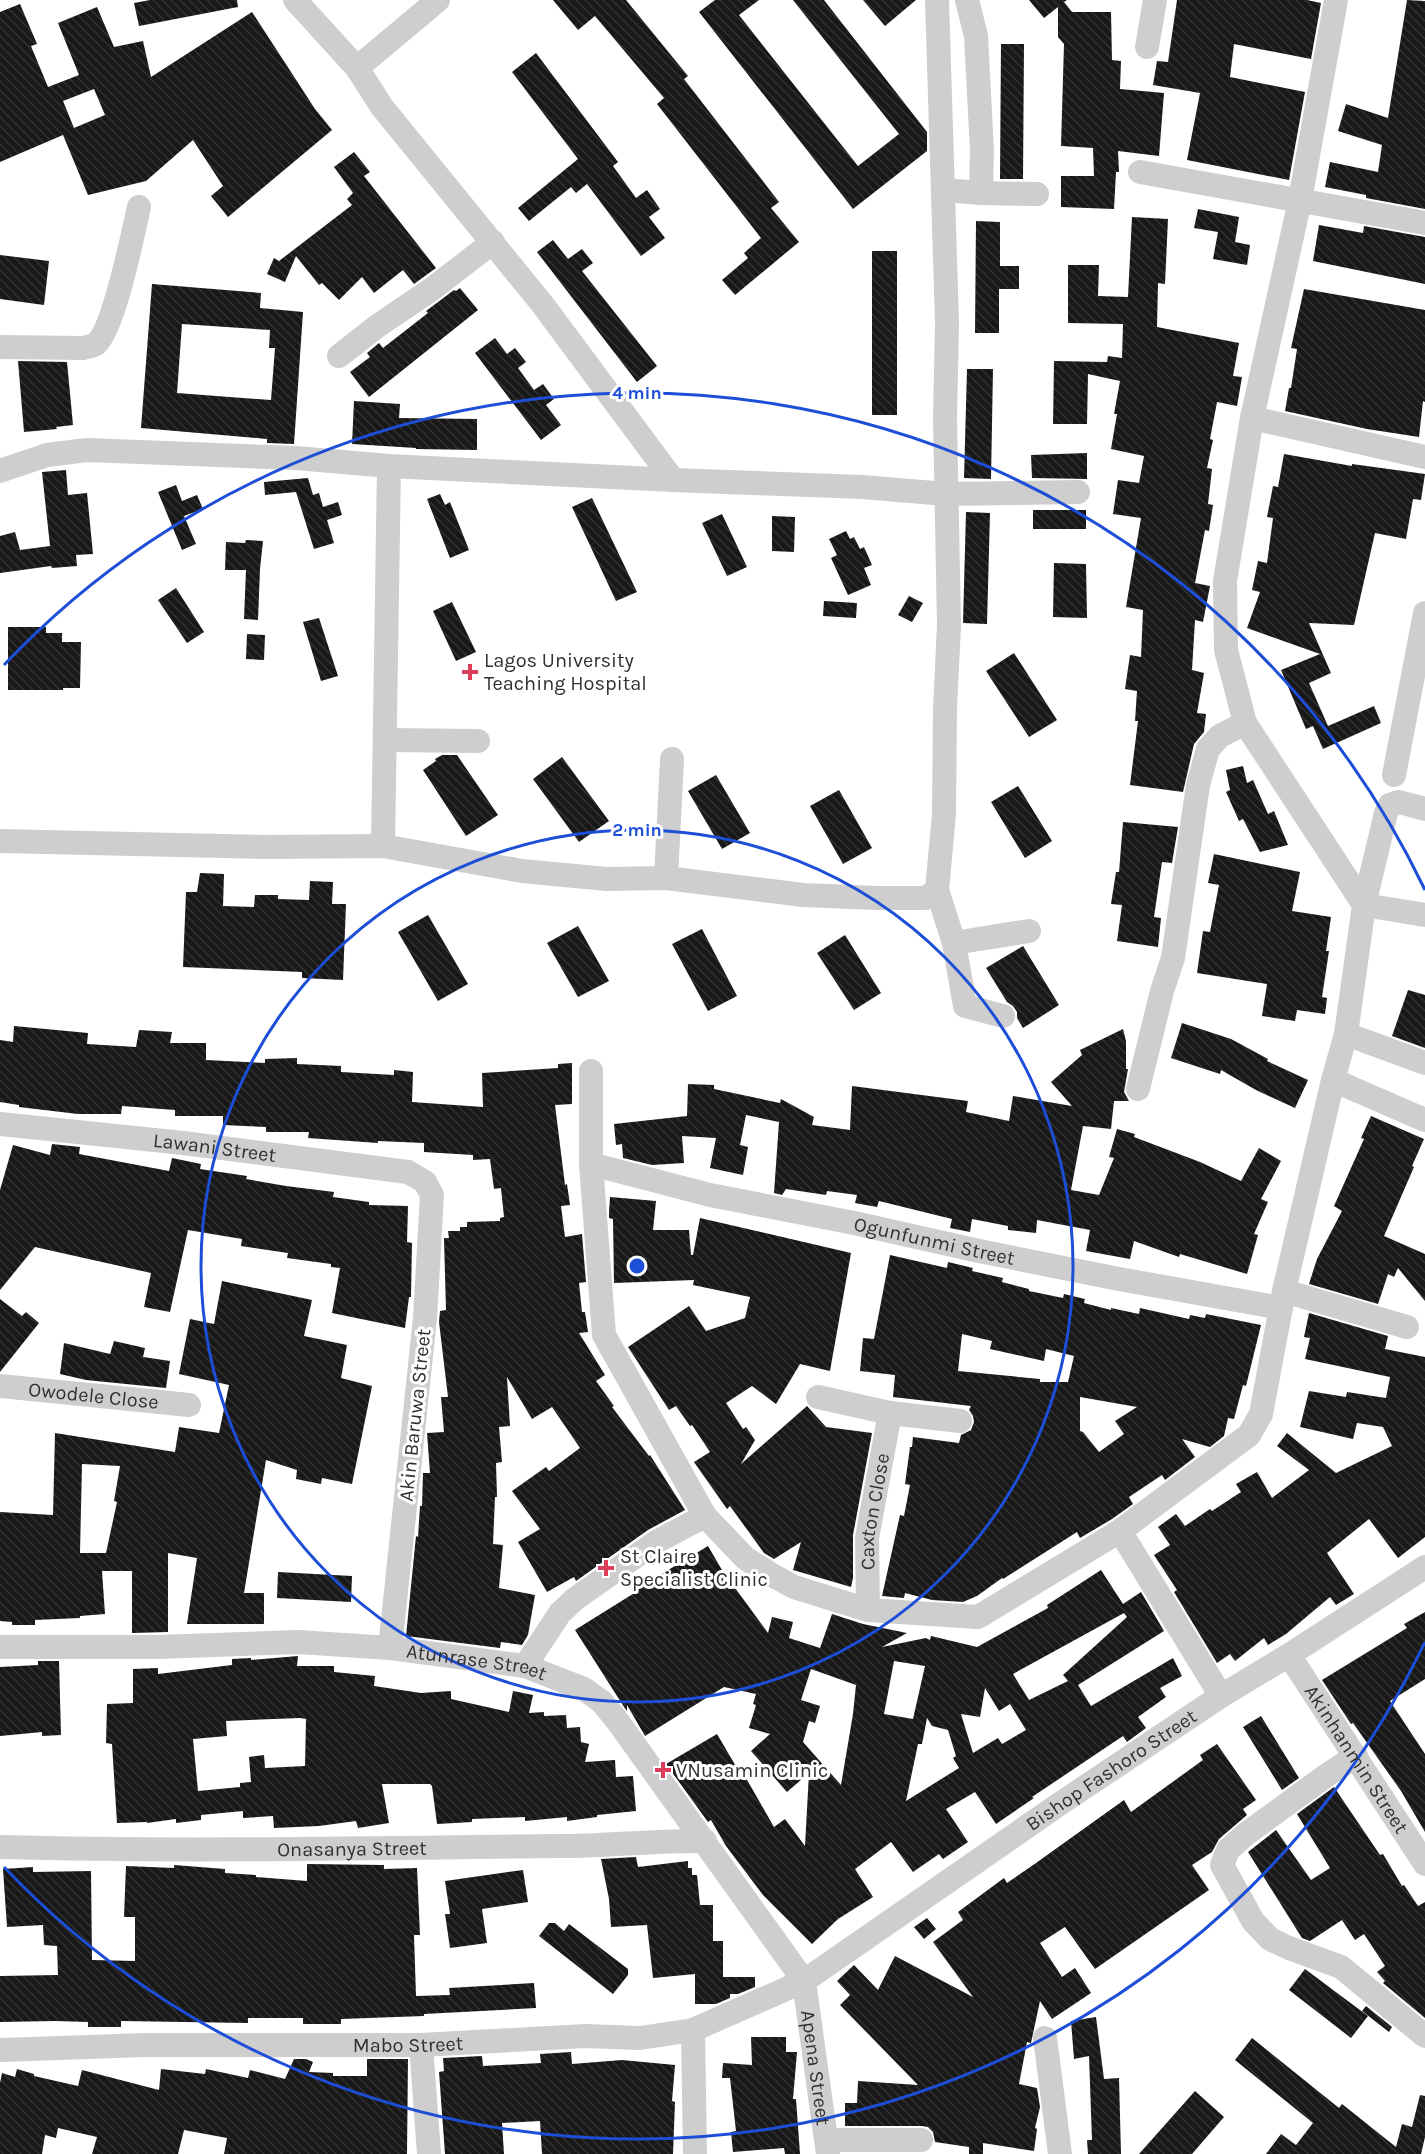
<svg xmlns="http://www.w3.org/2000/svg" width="1425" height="2154" font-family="Karla,sans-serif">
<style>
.building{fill:url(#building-back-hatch);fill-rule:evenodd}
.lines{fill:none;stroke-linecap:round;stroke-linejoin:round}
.minor{stroke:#cecece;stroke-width:24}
.ring{fill:none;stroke:#1d4ed8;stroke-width:3}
.poi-dot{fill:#dc3e59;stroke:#fff;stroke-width:2}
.labels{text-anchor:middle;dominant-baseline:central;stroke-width:6;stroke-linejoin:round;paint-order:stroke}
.poi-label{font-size:20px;fill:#313131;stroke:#fff;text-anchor:start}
.street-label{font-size:20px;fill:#313131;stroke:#fff}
.centre{fill:#1d4ed8;stroke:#fff;stroke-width:3}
.ring-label{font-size:18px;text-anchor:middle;font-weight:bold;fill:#1d4ed8;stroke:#fff;stroke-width:6;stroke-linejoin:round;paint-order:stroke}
</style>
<defs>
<pattern id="building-back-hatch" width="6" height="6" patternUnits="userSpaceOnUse" patternTransform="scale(1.5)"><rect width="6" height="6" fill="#181818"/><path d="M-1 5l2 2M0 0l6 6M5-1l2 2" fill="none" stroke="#313131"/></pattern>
</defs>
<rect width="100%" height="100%" fill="#fff"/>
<path class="building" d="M150,0H237L238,7L139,26L134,3Z
M553,0H626L688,76L684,79L779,202L771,208L799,242L735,295L722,280L748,258L744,253L761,238L657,104L664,98L595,16L578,30Z
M715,0H759L739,15L858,166L899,134L793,0H824L927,132V151L853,209L699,12Z
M863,0H916L885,26Z
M1029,0H1067L1064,2L1072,12H1111L1112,60L1121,61L1120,89L1164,93L1159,156L1118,151L1119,172H1116L1114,209L1061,207V176H1094L1093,148L1061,146L1064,44L1058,37V7L1044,18Z
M1177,0H1307L1321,3L1311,59L1234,44L1230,77L1305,92L1289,180L1187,160L1200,93L1153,85L1157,61L1168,62Z
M1407,0L1425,1V209L1366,198V195L1325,187L1330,162L1378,172L1382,145L1338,131L1346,104L1388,118Z
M20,4L37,44L31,46L48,87L79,75L58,23L97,7L114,47L143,41L151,77L252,12L315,109L332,130L228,217L211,196L223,186L193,140L146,181L88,195L63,135L0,162V12ZM94,89L105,115L74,128L63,101Z
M1001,44H1024L1023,179H1000Z
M536,53L618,162L613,166L636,198L647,190L660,209L649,217L665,238L641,256L587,184L576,193L571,187L529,221L518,208L578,159L512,72Z
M354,152L370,172L364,176L436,268L414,284L403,270L374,293L362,277L339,300L322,283L319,285L296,256L285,282L267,274L274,258L279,261L352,205L347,199L353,193L334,167Z
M1198,209L1239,217L1235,242L1250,245L1247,265L1213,259L1218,232L1194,228Z
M1132,217L1168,219L1165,284L1158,283L1157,327L1239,343L1233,376L1242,377L1237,406L1217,402L1210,439L1213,440L1207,468L1212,469L1208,504L1213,505L1209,531L1205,530L1195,583L1210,586L1203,622L1195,620L1192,670L1204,673L1197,713L1206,714L1204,732L1194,744L1183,792L1130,785L1138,721H1135L1137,691L1125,689L1130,655L1141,657L1143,610L1126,607L1141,518L1113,514L1118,480L1139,483L1144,456L1111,449L1117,414H1114L1120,381L1088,374L1087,424H1053L1054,361L1107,362L1108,356L1122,358L1123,324L1068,323V265H1099L1098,296L1128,297Z
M976,221L1000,222V266H1019V289H999V333H975Z
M1319,225L1363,233L1364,226L1425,237V284L1313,261Z
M553,240L568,259L582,249L593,263L582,271L657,366L637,382L537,252Z
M872,251H897V415H872Z
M0,255L49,261L44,305L0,299Z
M152,284L261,293L260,308L303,312L294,444L267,443V439L141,428ZM182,324L270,330L269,348H275L271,400L177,393Z
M460,288L478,310L369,397L350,372L370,357L367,353L379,343L383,348L428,313L426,311L454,290L456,291Z
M1304,289L1425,310V402L1423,401L1419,437L1367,429L1285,411L1289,388H1291L1297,349L1291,348Z
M495,338L507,354L515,348L526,362L518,368L534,390L543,384L554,399L546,405L561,425L541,440L475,353Z
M18,361L67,362L73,425L56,427L57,429L24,432Z
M967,369H993L991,479L964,478Z
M354,401L400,404L399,418L477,419V450L416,449V448L352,444Z
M1087,453V479L1032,478L1031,455Z
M1284,454L1352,466V464L1425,474L1421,500L1413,499L1406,539L1375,533L1354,625L1309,623L1331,673L1309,683L1328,726L1374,706L1381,723L1323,749L1313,726L1306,729L1281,670L1320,654L1247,628L1260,592L1252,590L1258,561L1267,563L1273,518L1267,517L1273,486L1278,487Z
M66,470L68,495L87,493L93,554L76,555L77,566L52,568L51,566L0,573V536L15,532L20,550L50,546L42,472Z
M308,478L313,495L319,493L323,507L338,502L342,515L327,520L334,543L314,549L296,492L265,495L264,482Z
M176,485L182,501L197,495L203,509L184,516L196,544L182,550L158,492Z
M440,494L445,505L450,502L469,550L450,558L427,499Z
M592,498L637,592L616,601L572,507Z
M1033,510H1086V529H1033Z
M966,512L990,513L987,624L963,623Z
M722,514L747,567L727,576L702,523Z
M772,516L795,517L794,552L772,551Z
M846,531L850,539L854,537L860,549L864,547L872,565L864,568L871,585L848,595L831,558L837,555L829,539Z
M246,540L263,541L260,569L258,620L244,619L246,570H225L226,542L245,543Z
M1054,563L1086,564L1087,618L1053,617Z
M176,588L204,632L187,643L158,600Z
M909,596L923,603L912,622L898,615Z
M824,601L857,603L856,618L823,616Z
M452,602L476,652L456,661L433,611Z
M319,618L338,676L321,681L303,622Z
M8,627H46V633H62V642H81L80,688H63V690H8Z
M247,634L265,635L264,660L246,659Z
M1014,653L1057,720L1029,737L986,671Z
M442,755H457L498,815L466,836L423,770L436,761L435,759Z
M562,757L609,821L579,842L533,779Z
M1243,766L1247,783L1253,780L1268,814L1274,811L1288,845L1260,852L1243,819L1239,821L1226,792L1230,790L1226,770Z
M716,775L750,833L722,849L688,791Z
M1018,786L1052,841L1025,858L991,802Z
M839,790L872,848L843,864L810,806Z
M1123,822L1178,827L1172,863L1162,862L1154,917L1161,918L1158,947L1117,941L1122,905L1111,904L1116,872H1119Z
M1214,854L1300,872L1292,911L1331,917L1326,951H1329L1322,997L1327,998L1325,1014L1297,1010L1295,1021L1262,1016L1267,984L1197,973L1203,931L1210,932L1219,885L1208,883Z
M200,873L224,874L223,906L254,907L255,895H278V899L309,900L310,881L333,882L332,904H346L343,980L302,978V972L183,967L186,892H197Z
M428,915L468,984L438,1001L398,932Z
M578,926L609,981L578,997L547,943Z
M702,929L737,996L708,1011L672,944Z
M845,935L881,993L854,1010L817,953Z
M1023,946L1059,1005L1023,1028L1017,1018V1012L1013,1006L1007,1002L986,968Z
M1408,990L1425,995V1048L1392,1036Z
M1182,1023L1231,1039L1268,1059L1267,1061L1308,1080L1295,1108L1256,1090L1221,1070L1220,1074L1171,1058Z
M14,1026L88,1033L87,1044L136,1047L139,1030L172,1032L170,1043H206V1060L265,1063V1059L297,1058V1064L341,1066V1072L394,1075V1070L413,1072L412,1102L483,1107L482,1073L558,1068V1064L572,1063V1104L555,1105L565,1185L567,1184L570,1205L561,1206L565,1237L582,1234L586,1282L579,1283L582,1312H585L588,1332L579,1333L605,1375L596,1381L614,1406L612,1407L649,1456L650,1455L685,1510L648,1530L576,1581L574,1577L547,1592L518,1542L540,1529L512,1491L546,1467L549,1471L580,1448L552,1407L532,1419L507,1377L510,1426L499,1427L502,1462L496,1463L497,1497H495L493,1544L503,1545L499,1588L535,1595L528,1635L522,1645L501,1642L500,1648L406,1636L416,1536L418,1537L420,1506H422L423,1473H430L427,1433L444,1432L441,1397H448L439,1322L440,1311L446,1310L444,1238H449L448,1231H460V1227H467V1222L500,1221V1218L504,1217L501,1188L494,1189L490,1159L473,1160V1155L424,1152V1143L378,1141V1143L308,1138L309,1132H266V1127L223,1125V1116H175V1110L122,1106L121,1114H78L19,1107V1105L0,1102V1040L13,1042Z
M1123,1029L1126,1041V1069H1128L1124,1092L1129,1101H1114L1111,1129L1083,1126L1071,1190L1099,1195L1114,1158L1109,1157L1117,1129L1135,1134L1134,1137L1200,1162L1241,1181L1259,1148L1281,1161L1261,1199L1268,1202L1254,1234L1258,1235L1247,1274L1180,1254L1179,1257L1134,1241L1130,1259L1086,1251L1090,1230L1037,1220L1036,1233L1008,1230V1226L972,1219L970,1232L950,1228L952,1219L879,1201L877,1207L855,1203L857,1195L827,1191L826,1195L786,1189L782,1195L774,1193L779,1122L746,1115L740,1145L748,1147L743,1175L710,1168L716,1138L682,1136L684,1163L652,1165L623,1158L622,1144L616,1145L614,1124L687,1116L688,1084L714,1085V1089L780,1103L781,1099L814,1117L812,1125L850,1130L852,1086L968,1101L966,1112L1009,1121L1013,1096L1072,1106L1051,1082L1082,1055L1080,1050Z
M1371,1116L1424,1139L1412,1166L1414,1167L1384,1236L1425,1254V1301L1398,1268L1394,1277L1388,1274L1378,1304L1309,1284L1317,1259L1342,1211L1334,1206L1364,1139L1361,1138Z
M52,1144L80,1147L79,1154L169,1171L172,1158L201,1164L200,1169L247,1176L246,1179L286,1186L334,1192L333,1197L369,1202V1205L408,1206L407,1242L412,1243L411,1297H409L405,1328L332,1313L340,1268L331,1267V1264L287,1258L288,1253L241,1246L242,1239L188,1230L170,1312L144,1307L151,1273L35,1247L0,1290V1190L13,1145L50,1155Z
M610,1197L656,1201L653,1230H689L691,1255H693L700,1218L851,1253L830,1371L800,1364L776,1404L752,1386L726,1403L743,1429L746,1427L755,1440L741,1464L807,1406L826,1427L872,1433L853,1535V1578L851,1587L793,1570L801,1542L774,1559L764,1553L730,1506L727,1509L694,1462L710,1452L692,1425L690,1426L676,1406L669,1410L628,1347L689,1306L706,1331L745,1318L750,1297L693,1285L694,1280L614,1283L613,1219L609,1218V1212Z
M890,1255L947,1268L948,1262L973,1268L972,1271L1003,1278L1002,1282L1029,1289V1291L1063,1298L1064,1294L1085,1299L1084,1303L1111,1310V1308L1139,1314L1140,1308L1189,1319L1190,1315L1205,1318L1206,1314L1261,1325L1246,1386L1243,1385L1234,1419L1228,1418L1224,1436L1210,1447L1182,1439L1195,1457L1165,1480L1162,1475L1129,1497L1133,1504L1112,1519L1080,1538L1077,1532L1003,1579L1002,1578L977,1596L963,1602L932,1600L905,1593L904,1598L882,1596L900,1515L904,1516L910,1485L905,1484L910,1447H912L913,1437L959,1443L961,1435L971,1430L974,1422L973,1416L969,1410L971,1406L893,1397L895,1375L860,1371L863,1338L874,1339ZM962,1334L992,1341L990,1349L1044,1361L1046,1349L1074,1356L1068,1382H1040V1379L958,1371ZM1080,1397L1137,1407L1115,1421L1124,1434L1099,1452L1083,1432L1080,1431Z
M222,1281L312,1300L304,1336L347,1345L341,1378L372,1386L352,1484L322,1478L321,1484L296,1479L297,1470L266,1460L244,1593H264V1624H187L197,1558L168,1553V1632L132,1633V1571H102L105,1614L80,1616V1618L35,1620V1625H12V1622L0,1621V1512L53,1515L55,1433L175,1452L179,1427L219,1433L229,1385L179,1374L190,1319L214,1324ZM82,1464L120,1466L114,1501L117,1502L106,1553H80Z
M0,1299L22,1316L26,1312L39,1323L0,1372Z
M1309,1313L1388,1336L1385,1349L1425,1357V1537L1398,1558L1369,1519L1327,1553L1354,1594L1336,1605L1330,1597L1286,1634L1268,1645L1264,1638L1235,1661L1230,1654L1217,1663L1174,1592L1177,1590L1154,1555L1170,1545L1158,1527L1176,1514L1185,1526L1210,1509L1212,1511L1241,1492L1236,1484L1257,1472L1272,1498L1309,1470L1277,1446L1287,1433L1336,1473L1392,1446L1383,1427L1357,1423L1353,1439L1300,1427L1309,1391L1346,1397L1347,1392L1386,1398L1390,1377L1305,1359L1310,1338L1304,1337Z
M114,1341L145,1348L143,1357L170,1361L166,1388L86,1380L60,1374L64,1343L110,1354Z
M708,1546L722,1570L768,1633L772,1617L793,1622L789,1638L820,1648L832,1614L863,1624L907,1633L882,1647L926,1638L930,1640L931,1636L977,1647L1048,1608L1047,1605L1101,1570L1123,1604L1141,1592L1164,1631L1078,1685L1091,1706L1173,1658L1182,1676L1160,1688L1166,1697L1138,1717L1146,1728L1127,1742L1123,1736L1032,1797L1034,1798L996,1824L975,1792L946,1809L968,1842L943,1859L939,1854L913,1872L891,1842L855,1869L873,1897L838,1919L812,1944L763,1895L726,1846L711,1820L708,1822L666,1764L717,1734L737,1768L738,1764L774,1827L785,1819L805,1846L809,1773L787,1792L751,1751L770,1734L749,1728L756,1705L753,1704L756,1694L724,1687L645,1736L627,1705V1711L624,1707L575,1630L636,1592L634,1589L654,1576L655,1578ZM1124,1613L1127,1617L1063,1675L1068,1681L1029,1700L1013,1674ZM894,1661L925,1666L913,1719L884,1714ZM811,1669L856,1685L853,1714L841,1785L803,1742L809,1721L815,1723L820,1706L801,1700ZM985,1688L999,1711L1010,1704L1026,1730L1002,1744L998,1738L973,1753L961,1714L980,1717ZM927,1718L932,1726L948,1730L956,1756L953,1758L959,1768L906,1801L918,1744H922Z
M278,1572L352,1576L351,1602L277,1598Z
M1425,1612V1679L1390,1701L1425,1754V1832L1401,1791L1353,1723L1351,1724L1322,1680L1407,1628L1404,1624Z
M298,1656L297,1666H334V1672L375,1676L374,1686L421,1693L451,1691V1699L509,1712L513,1691L533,1695L529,1713L544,1712V1716L566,1715L567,1728L580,1727L581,1742L589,1744L585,1762L615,1760L616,1777L633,1776L636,1811L597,1815V1817L567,1821V1817L525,1821V1817L472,1819V1822L437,1824L432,1786L430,1784H382L389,1823L358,1828L356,1821L319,1826L274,1828L273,1816L243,1818V1811L201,1815V1820L176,1823V1819L147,1823V1822L117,1823L112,1744L106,1743L107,1704L133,1703V1669L158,1668V1674L232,1665V1659L251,1658V1660ZM300,1718L306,1719L305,1766L265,1768L264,1755L249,1757L251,1782L240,1783V1787L198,1791L193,1739L227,1736L226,1721Z
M38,1661H59L61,1735L42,1736V1732L0,1736V1667L38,1665Z
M1261,1716L1299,1778L1282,1790L1243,1727Z
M1217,1744L1256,1800L1243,1809L1247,1815L1219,1839L1212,1852L1192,1865L1209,1890L1095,1969L1065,1927L1040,1943L1062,1977L1075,1968L1091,1993L1052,2019L1040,2001L1031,2043L1027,2042L1019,2084L1037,2088L1040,2107L1035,2128L1037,2129L1034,2151L983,2143V2154H969V2147L935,2142L933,2132L928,2127L922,2126H845V2103H857L858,2081L918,2085L840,2005L850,1995L837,1981L854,1965L878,1990L895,1956L973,1997L933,1942L963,1920L958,1912L1004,1878L1007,1883L1036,1863L1124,1800L1131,1812L1203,1760L1200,1755Z
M1334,1787L1380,1855L1383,1854L1402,1886L1404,1885L1418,1906L1425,1902V2018L1383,1983L1385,1981L1377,1972L1385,1966L1364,1934L1355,1940L1342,1920L1310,1941L1302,1938L1248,1852L1276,1830L1311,1880L1330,1868L1297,1814Z
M636,1857L638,1867L688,1861V1868H692V1875H697L700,1905H713V1941H723V1977H755V1987L738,1994H730V1998L716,2004H695V1974L653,1978L647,1925L611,1927L609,1899L601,1859Z
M307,1864L384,1865V1869L417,1868L420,1935H414L416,1996L450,1995L449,1988L534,1983L536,2008L424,2014V2016L341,2019V2024H303V2018H248V2023L121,2021V2027H88V2022L56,2021L0,2022V1976L58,1975L57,1946L44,1945L43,1925L7,1927L3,1869L33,1867V1872L91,1871L92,1960L135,1961V1917H124L126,1866L174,1868V1865L225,1869V1873L256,1875V1877L307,1881Z
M523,1870L528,1902L482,1909L487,1943L450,1948L445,1914H450L445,1881Z
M927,1918L936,1929L924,1939L914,1927Z
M549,1923H555L564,1931L569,1924L628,1969V1975L613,1994L539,1936Z
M1305,1969L1368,2016L1351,2038L1289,1990Z
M1366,2006L1392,2027L1389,2032L1362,2011Z
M1096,2017L1104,2079L1119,2078L1121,2154H1088L1087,2140H1092L1089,2056L1074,2059L1071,2021Z
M751,2037H786V2052H797L793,2099H796L800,2154H785L784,2148L733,2152L731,2132L736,2131L730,2078H722L723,2063L752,2065Z
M1252,2038L1339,2108L1342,2104L1396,2147L1402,2124L1412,2127L1420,2095L1425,2096V2137L1421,2154H1266L1281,2134L1296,2145L1313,2123L1235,2060Z
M571,2052L572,2064L622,2060L675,2065L672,2101L675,2102L673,2154H542L540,2121L502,2123L504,2154H445L439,2072L444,2071L443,2058L482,2056L483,2066L541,2063L540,2054Z
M294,2059H306L313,2062L309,2072L333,2073V2076H367V2059H408L407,2154H224L227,2138L184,2130L178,2154H92L97,2137L58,2128L56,2138L45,2135L42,2154H0V2083L2,2073L15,2077L17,2069L34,2074V2076L78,2086L82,2070L159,2090L161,2069L205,2074L206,2069L248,2078L250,2070L285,2079Z
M1195,2091L1224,2117L1192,2154H1139Z"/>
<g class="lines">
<g class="minor">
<path d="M295,0L357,68L382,107L543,305L673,480"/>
<path d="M967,0L976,36L982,151L981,193"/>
<path d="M1147,47L1155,0"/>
<path d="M357,68L438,0"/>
<path d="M1140,172L1425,223"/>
<path d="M943,190L981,193L1037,194"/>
<path d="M0,347L83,348C87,347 93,346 96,344C114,329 133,233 139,207"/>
<path d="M339,356L376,327L432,289L493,242"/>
<path d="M1252,418L1425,457"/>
<path d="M0,471L47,455L87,450L296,458L389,466L673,480L862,487L946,494L1078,492"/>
<path d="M386,740L478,741"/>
<path d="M1394,775L1425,613"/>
<path d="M1425,809L1399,802L1390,805L1386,813L1364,905L1425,915"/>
<path d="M0,841L265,847L383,846L522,871L607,879L666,878L803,895L877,898H926L937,890L944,814L945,709L949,625L945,417L947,323L937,0"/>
<path d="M383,846L389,466"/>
<path d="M666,878L672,759"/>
<path d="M937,890L954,943L965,1006L1003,1016"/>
<path d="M954,943L1029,931"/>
<path d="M1346,1034L1425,1063"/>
<path d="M591,1071V1164L604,1335L705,1516L745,1558L772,1575L794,1587L868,1610L978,1617L1120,1531L1249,1435L1261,1414L1284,1291L1333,1080L1346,1034L1364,905L1245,723L1226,650L1225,581L1252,418L1300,200L1336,0"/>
<path d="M1333,1080L1425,1120"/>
<path d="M1138,1089L1162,991L1173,958L1198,785L1208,749L1220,736L1245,723"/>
<path id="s1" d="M0,1124L183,1143L408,1172L425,1182L432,1195L425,1318L390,1648"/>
<path id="s2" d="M591,1164L710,1195L854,1223L979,1251L1119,1279L1281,1308"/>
<path d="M1284,1291L1407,1327"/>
<path id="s3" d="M0,1386L189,1405"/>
<path d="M818,1397L890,1413L960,1421"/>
<path d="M1120,1531L1221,1696"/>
<path id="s4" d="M868,1610L867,1538L890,1413"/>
<path id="s5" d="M0,1647H158L298,1642L390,1648L525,1666L584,1689L602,1702L616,1719L804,1981L828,2154"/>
<path id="s6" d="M1289,1655L1425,1864"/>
<path d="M525,1666L560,1613L575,1599L656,1542L705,1516"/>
<path d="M1356,1756L1327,1775L1246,1834L1228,1850L1222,1865L1253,1921L1270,1939L1289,1948L1341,1967L1425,2036"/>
<path id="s7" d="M0,1847C187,1852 373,1848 560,1846C609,1846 657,1840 705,1841"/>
<path d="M693,2030L695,2154"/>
<path d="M1045,2038L1060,2154"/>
<path d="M421,2045L429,2154"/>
<path id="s8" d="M0,2050L146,2045H421L585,2036L640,2038L693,2030L804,1981L1061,1803L1221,1696L1289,1655L1425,1567"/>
<path d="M828,2140H921"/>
</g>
</g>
<g class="ring">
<circle cx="637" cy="1266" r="436"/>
<path d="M1425 1642A873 873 0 0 1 4 1867M4 665A873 873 0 0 1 1425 890"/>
</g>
<g class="poi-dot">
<path d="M467 663h6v6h6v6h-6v6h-6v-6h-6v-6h6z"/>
<path d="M603 1559h6v6h6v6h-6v6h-6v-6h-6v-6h6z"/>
<path d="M660 1761h6v6h6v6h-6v6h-6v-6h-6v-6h6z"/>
</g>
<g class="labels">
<g class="poi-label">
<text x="484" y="660">Lagos University<tspan x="484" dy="23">Teaching Hospital</tspan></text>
<text x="620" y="1556">St Claire<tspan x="620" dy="23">Specialist Clinic</tspan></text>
<text x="676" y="1770">VNusamin Clinic</text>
</g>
<g class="street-label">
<text stroke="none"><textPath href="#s1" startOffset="216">Lawani Street</textPath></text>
<text stroke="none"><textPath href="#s2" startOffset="352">Ogunfunmi Street</textPath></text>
<text stroke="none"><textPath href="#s3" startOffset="94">Owodele Close</textPath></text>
<text transform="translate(415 1415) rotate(-84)">Akin Baruwa Street</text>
<text stroke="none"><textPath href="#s4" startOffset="99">Caxton Close</textPath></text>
<text stroke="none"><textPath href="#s5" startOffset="478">Atunrase Street</textPath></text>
<text stroke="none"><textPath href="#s6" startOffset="124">Akinhanmin Street</textPath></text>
<text stroke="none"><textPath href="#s8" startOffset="1188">Bishop Fashoro Street</textPath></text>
<text stroke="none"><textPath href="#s7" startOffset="352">Onasanya Street</textPath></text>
<text stroke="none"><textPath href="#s8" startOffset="408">Mabo Street</textPath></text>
<text stroke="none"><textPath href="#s5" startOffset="1044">Apena Street</textPath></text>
</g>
</g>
<circle cx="637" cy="1266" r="9" class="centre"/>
<g class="ring-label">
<text x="637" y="399">4 min</text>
<text x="637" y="836">2 min</text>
</g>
</svg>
